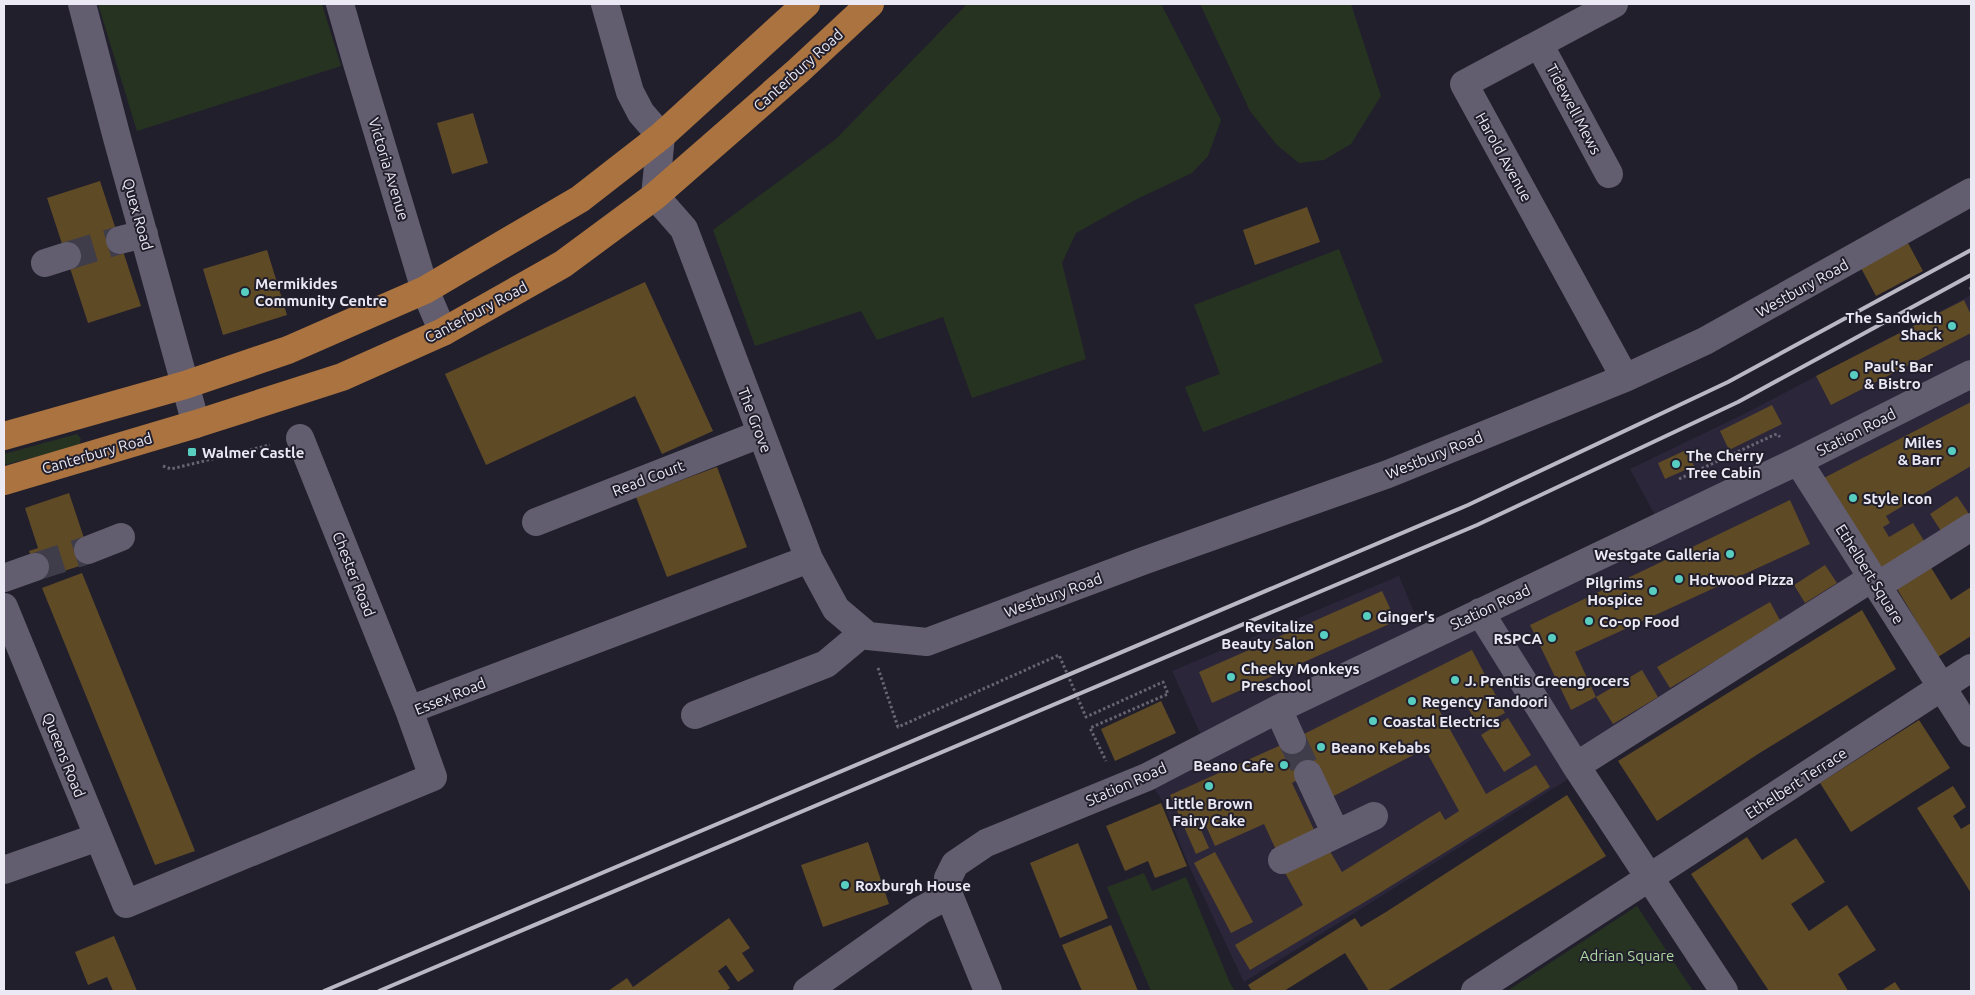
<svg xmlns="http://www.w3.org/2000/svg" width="1975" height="995" font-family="Ubuntu,sans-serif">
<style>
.built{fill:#2b263a}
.green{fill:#263321}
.building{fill:#5f4a26}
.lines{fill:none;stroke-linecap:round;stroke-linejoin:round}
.minor-tunnel{stroke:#403d4b;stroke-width:28;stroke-dasharray:28 14;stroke-linecap:butt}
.path{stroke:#686572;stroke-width:3;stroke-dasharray:2.5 2.5;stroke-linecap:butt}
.minor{stroke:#625e6f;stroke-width:28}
.highway{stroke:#aa733f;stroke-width:28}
.rail{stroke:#bab8c3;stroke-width:4}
.poi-dot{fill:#58cec0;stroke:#221f2d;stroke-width:2}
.labels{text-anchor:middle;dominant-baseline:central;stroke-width:4;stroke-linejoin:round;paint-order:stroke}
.street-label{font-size:15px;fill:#ebe9f3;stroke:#221f2d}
.poi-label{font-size:15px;font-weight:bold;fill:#ebe9f3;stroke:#221f2d;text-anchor:start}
.park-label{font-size:15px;fill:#afdaa2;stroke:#221f2d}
</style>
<rect width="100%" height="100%" fill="#221f2d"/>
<path class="built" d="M1971,295V527L1244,982L1189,866L1163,802L1147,777L1206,746L1172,671L1399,576L1425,638L1661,526L1630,469L1744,414Z"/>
<path class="green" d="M98,4H322L341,66L137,131Z
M967,4H1161L1221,120L1208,156L1192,173L1135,200L1076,233L1062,263L1086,359L972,398L943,317L877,340L861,311L755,346L713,230L836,139Z
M1200,4H1351L1381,96L1351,144L1324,160L1299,163L1277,145L1250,111Z
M1339,249L1383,362L1203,432L1185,387L1220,374L1194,305Z
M77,434L81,439L79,446L4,465V454Z
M1144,873L1152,891L1186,877L1230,983L1235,991H1151L1107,887Z
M1637,906L1693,991H1507Z"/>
<path class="building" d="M473,113L488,163L452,174L437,123Z
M100,181L141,306L88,323L47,198Z
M1307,207L1320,242L1255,265L1243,230Z
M1908,243L1923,271L1876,296L1861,268Z
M267,250L287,315L223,335L203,269Z
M645,282L713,431L662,454L635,396L486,465L445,374Z
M1964,300L1971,315V333L1831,405L1816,376Z
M1971,402V466L1886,516L1890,523L1883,527L1889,537L1913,523L1926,544L1879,574L1820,480Z
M1772,405L1782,424L1729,450L1720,431Z
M1686,450L1694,466L1665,479L1658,463Z
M717,467L747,547L667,577L636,497Z
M69,493L92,562L39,579L29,551L38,548L25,508Z
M1957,496L1969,514L1941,531L1930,514Z
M1790,500L1810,544L1575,652L1596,697L1571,710L1530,625Z
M1825,565L1837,583L1805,603L1794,585Z
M1930,566L1951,600L1971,587V636L1938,657L1896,587Z
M82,573L195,851L155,865L42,588Z
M1382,591L1396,621L1212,703L1199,672Z
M1770,602L1781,622L1670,688L1657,667Z
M1862,610L1896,669L1758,754L1657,821L1618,761Z
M1472,650L1505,713L1478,727L1462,696L1438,708L1486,794L1536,765L1550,787L1378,894L1250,970L1235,945L1303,905L1284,871L1327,846L1342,872L1440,811L1445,820L1459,811L1425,749L1330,798L1308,774L1292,783L1316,834L1277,852L1264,824L1215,846L1202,817L1196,819L1209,848L1196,854L1170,795L1292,740Z
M1642,670L1658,697L1613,724L1596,697Z
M1161,701L1176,733L1115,761L1101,729Z
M1508,718L1531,755L1504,772L1481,735Z
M1919,720L1950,768L1851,832L1820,783Z
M1953,786L1966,807L1953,816L1961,829L1971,823V893L1917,808Z
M1567,795L1606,856L1387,991H1369L1345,953L1284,991H1252L1248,985L1355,918L1361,927L1386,912Z
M1161,803L1187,866L1155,878L1148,861L1125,871L1106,826Z
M1747,837L1762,860L1796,838L1825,882L1791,904L1809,931L1847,905L1876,950L1838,974L1848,991H1769L1691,874Z
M868,842L889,904L823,927L801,865Z
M1078,843L1108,918L1060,938L1030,863Z
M1215,852L1253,922L1231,933L1194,863Z
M729,918L750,948L742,953L754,971L738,982L726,965L718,971L730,988L726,991H608L627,978L633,987Z
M1111,925L1138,991H1082L1062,945Z
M114,936L137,991H113L107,977L88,985L75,952Z
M1895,982L1901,991H1881Z"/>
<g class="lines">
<path class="minor-tunnel" d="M67,256L120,240
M35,567L88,550
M1292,740L1308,774"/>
<path class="path" d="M1970,287L1971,289
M163,466L171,469L270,445
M1679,479L1774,435L1777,434L1780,437
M878,668L898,727L1059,655L1086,717L1163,682L1168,694L1090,728L1106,761"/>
<path class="minor" d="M82,4L117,138L196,424
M340,4L356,60L425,290L443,332
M605,4L630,92L641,113L661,136L655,196L684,229L809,559L836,609L868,636L927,642L1143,561L1388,474L1625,378L1705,341L1971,192
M1614,4L1464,84L1625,378
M1539,44L1609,174
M120,240L144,234
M45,263L67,256
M1798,461L1971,733
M536,522L760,434
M88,550L121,537
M4,578L35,567
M1877,586L1971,527
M4,607L126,904L433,777L409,710L300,438
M1480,612L1576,766L1724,991
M1278,709L1292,740
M409,710L809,559
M695,715L826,664L863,633
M1576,766L1872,578
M1308,774L1336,834
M1282,860L1374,816
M4,870L98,837
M807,991L921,910L949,895
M988,991L949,895L948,878L955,864L986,843L1147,777L1278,709L1798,461L1971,374
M1475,991L1971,668"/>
<path class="highway" d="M4,436L185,385L288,350L425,290L580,199L661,136L806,4
M4,481L196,424L342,377L443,332L563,264L655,196L798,71L870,4"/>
<path class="rail" d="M324,991L1468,505L1728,382L1971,250
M379,991L1477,525L1738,402L1971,275"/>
</g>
<g class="poi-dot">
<circle cx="245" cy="292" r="5"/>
<circle cx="1952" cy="326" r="5"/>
<circle cx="1854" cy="375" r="5"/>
<circle cx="1952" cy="451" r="5"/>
<rect x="187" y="447" width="10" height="10" rx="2.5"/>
<circle cx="1676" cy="464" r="5"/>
<circle cx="1853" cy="498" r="5"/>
<circle cx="1730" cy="554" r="5"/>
<circle cx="1679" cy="579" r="5"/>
<circle cx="1653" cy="591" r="5"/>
<circle cx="1367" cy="616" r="5"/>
<circle cx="1589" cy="621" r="5"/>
<circle cx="1324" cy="635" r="5"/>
<circle cx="1552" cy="638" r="5"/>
<circle cx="1231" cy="677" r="5"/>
<circle cx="1455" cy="680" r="5"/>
<circle cx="1412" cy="701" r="5"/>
<circle cx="1373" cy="721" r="5"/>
<circle cx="1321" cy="747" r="5"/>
<circle cx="1284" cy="765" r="5"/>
<circle cx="1209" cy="786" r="5"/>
<circle cx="845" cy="885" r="5"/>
</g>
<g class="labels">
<g class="street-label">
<text transform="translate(798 70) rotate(-42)">Canterbury Road</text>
<text transform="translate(1574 109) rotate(62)">Tidewell Mews</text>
<text transform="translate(1504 157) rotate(61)">Harold Avenue</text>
<text transform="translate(389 169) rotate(73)">Victoria Avenue</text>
<text transform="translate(138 214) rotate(74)">Quex Road</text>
<text transform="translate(1802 288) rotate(-29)">Westbury Road</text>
<text transform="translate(476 312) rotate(-28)">Canterbury Road</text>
<text transform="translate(755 420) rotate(69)">The Grove</text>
<text transform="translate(1856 432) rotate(-27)">Station Road</text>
<text transform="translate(97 453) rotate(-16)">Canterbury Road</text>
<text transform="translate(1434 455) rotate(-22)">Westbury Road</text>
<text transform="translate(648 478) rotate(-21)">Read Court</text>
<text transform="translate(354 574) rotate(68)">Chester Road</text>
<text transform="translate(1870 574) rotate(58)">Ethelbert Square</text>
<text transform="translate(1053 595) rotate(-20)">Westbury Road</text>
<text transform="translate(1490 607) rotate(-25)">Station Road</text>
<text transform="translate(450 696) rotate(-22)">Essex Road</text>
<text transform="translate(64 755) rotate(68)">Queens Road</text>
<text transform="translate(1796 783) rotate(-33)">Ethelbert Terrace</text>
<text transform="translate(1126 784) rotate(-24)">Station Road</text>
</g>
<g class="poi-label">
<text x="255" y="283">Mermikides<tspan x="255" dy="17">Community Centre</tspan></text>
<text x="1942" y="317" text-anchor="end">The Sandwich<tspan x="1942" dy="17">Shack</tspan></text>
<text x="1864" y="366">Paul's Bar<tspan x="1864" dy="17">&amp; Bistro</tspan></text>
<text x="1942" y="442" text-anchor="end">Miles<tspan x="1942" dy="17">&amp; Barr</tspan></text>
<text x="202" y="452">Walmer Castle</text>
<text x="1686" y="455">The Cherry<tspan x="1686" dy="17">Tree Cabin</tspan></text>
<text x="1863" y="498">Style Icon</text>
<text x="1720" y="554" text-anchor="end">Westgate Galleria</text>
<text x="1689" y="579">Hotwood Pizza</text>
<text x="1643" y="582" text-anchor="end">Pilgrims<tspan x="1643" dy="17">Hospice</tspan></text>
<text x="1377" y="616">Ginger's</text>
<text x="1599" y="621">Co-op Food</text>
<text x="1314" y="626" text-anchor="end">Revitalize<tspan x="1314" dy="17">Beauty Salon</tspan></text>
<text x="1542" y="638" text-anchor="end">RSPCA</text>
<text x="1241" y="668">Cheeky Monkeys<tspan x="1241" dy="17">Preschool</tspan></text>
<text x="1465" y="680">J. Prentis Greengrocers</text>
<text x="1422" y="701">Regency Tandoori</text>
<text x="1383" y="721">Coastal Electrics</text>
<text x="1331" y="747">Beano Kebabs</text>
<text x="1274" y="765" text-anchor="end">Beano Cafe</text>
<text x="1209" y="803" text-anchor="middle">Little Brown<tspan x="1209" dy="17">Fairy Cake</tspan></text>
<text x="855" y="885">Roxburgh House</text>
</g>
<g class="park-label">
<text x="1627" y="955">Adrian Square</text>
</g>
</g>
<rect width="1975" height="995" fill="none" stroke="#ebe9f3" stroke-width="10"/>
</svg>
